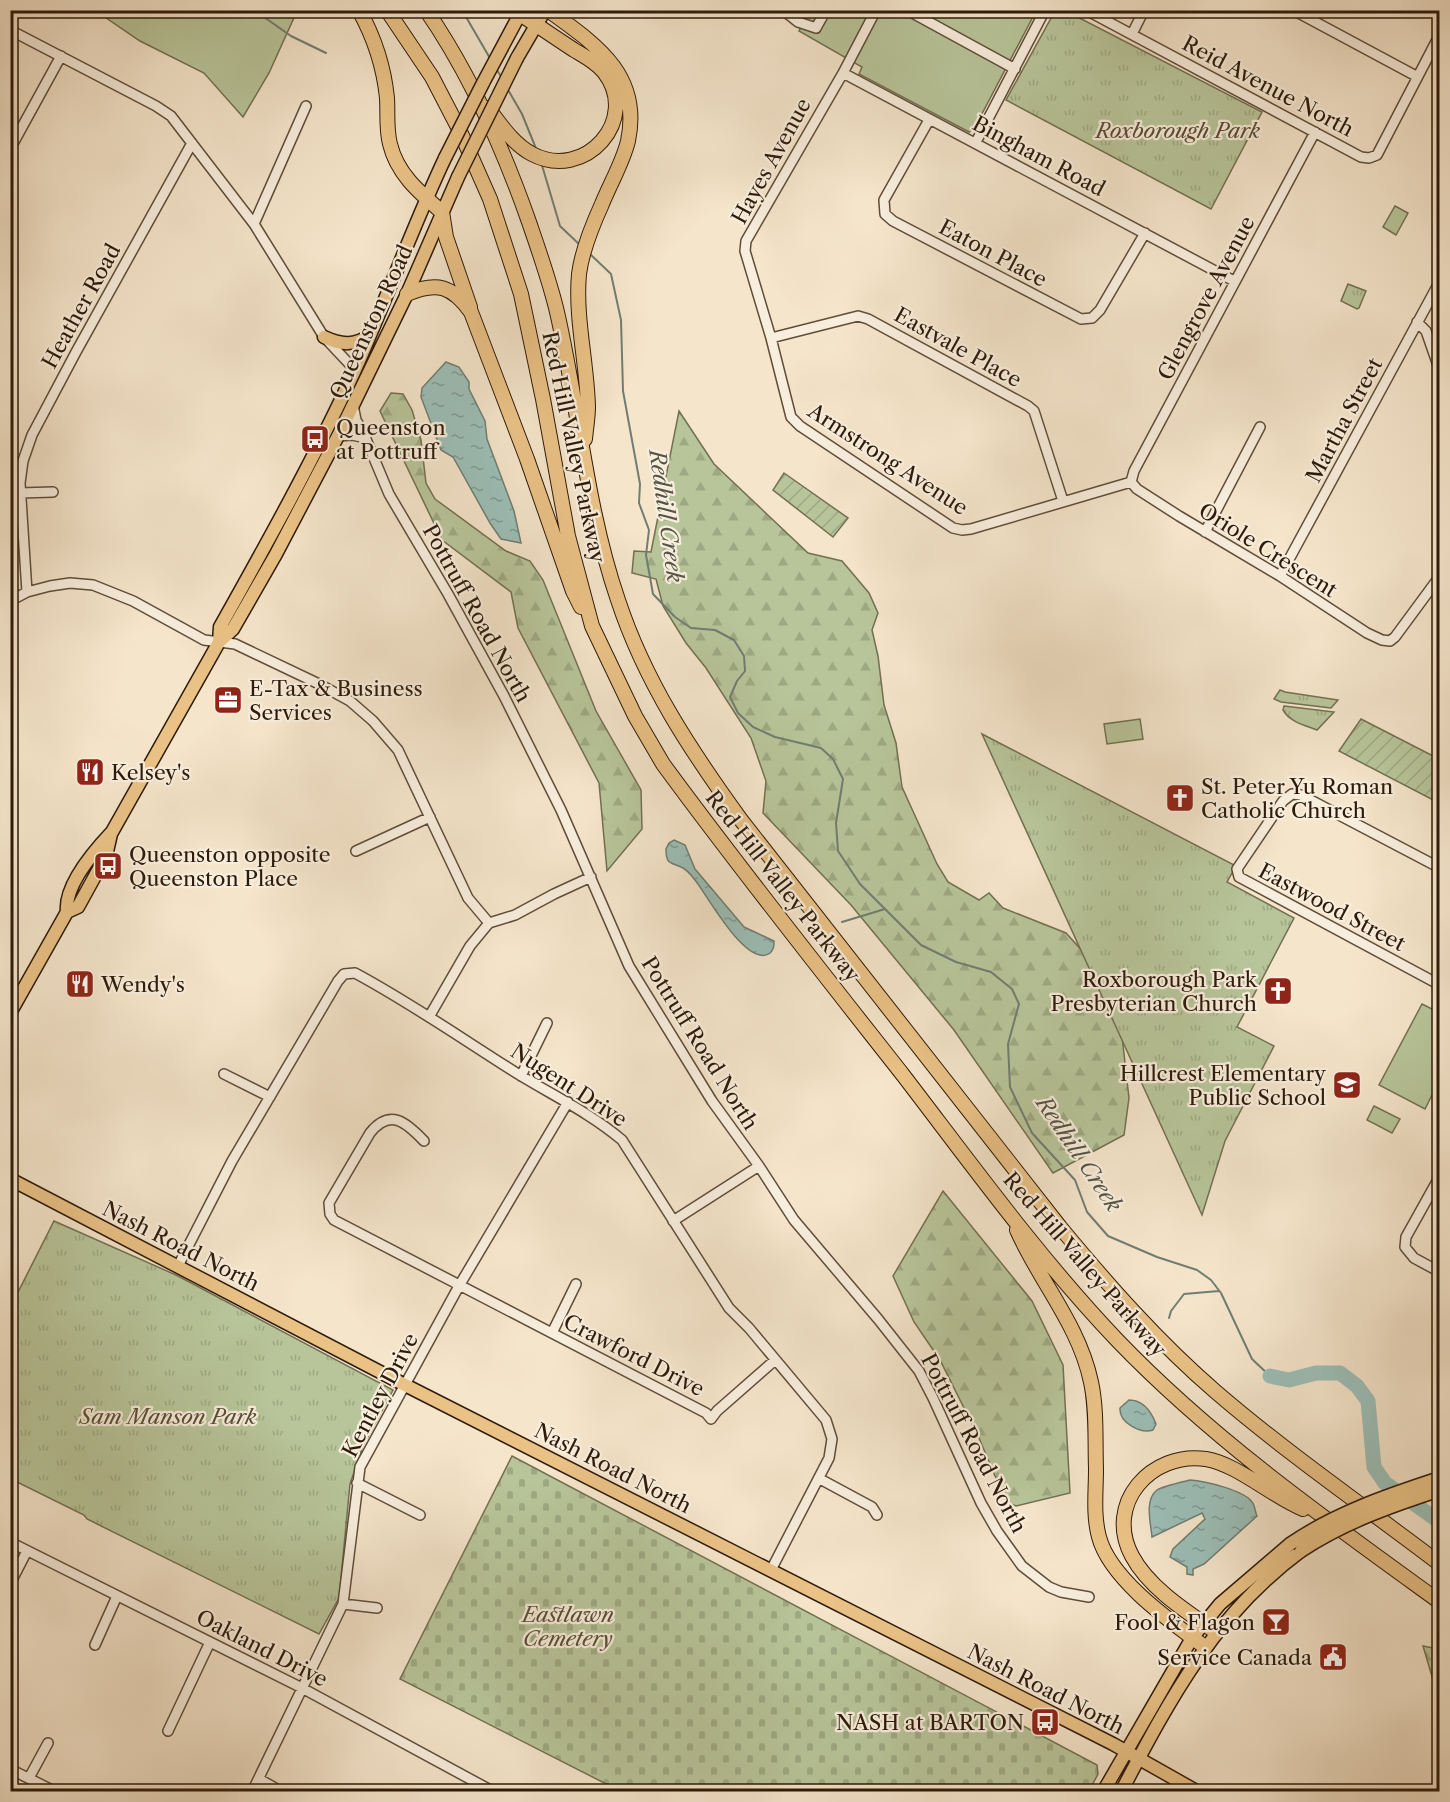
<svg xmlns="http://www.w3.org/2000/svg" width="1450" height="1802" font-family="'Libre Caslon Text',serif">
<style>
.grass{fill:#b8c59a;stroke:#727052;stroke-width:1.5}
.forest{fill:url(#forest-firs);stroke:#727052;stroke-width:1.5}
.cemetery{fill:url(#cemetery-stones);stroke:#727052;stroke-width:1.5}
.park{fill:url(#park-tufts);stroke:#727052;stroke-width:1.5}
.garden{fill:url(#garden-furrows);stroke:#727052;stroke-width:1.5}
.water{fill:url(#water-ripples);stroke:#707d72;stroke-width:1.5}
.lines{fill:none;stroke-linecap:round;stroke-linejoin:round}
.stream{stroke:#707d72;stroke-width:2}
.river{stroke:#9cbfb8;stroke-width:15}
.minor-casing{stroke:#5f4d3a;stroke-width:12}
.major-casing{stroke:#2d1a09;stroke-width:15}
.highway-casing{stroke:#2d1a09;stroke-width:16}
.minor{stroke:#f8eedd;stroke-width:9}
.major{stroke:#eac286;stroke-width:12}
.highway{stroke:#eac286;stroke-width:14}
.major-bridge-casing{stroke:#2d1a09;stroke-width:15;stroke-linecap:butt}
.major-bridge{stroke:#eac286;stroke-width:12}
.labels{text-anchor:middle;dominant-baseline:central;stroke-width:4.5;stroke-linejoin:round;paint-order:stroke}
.street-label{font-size:21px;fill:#2d1a09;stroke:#f8eedd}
.park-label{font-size:21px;font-style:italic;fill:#574d34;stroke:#f8eedd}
.poi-label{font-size:21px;fill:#2d1a09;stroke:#f8eedd;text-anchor:start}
.water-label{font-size:22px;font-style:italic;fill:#545446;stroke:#f8eedd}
</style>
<defs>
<pattern id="forest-firs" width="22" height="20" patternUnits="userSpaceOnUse" patternTransform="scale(1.5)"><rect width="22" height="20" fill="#b8c59a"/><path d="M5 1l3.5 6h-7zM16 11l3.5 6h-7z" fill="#9ea983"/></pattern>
<pattern id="cemetery-stones" width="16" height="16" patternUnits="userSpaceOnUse" patternTransform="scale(1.5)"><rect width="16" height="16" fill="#b8c59a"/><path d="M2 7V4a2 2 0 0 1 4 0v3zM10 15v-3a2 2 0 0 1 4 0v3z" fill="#9ea983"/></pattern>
<pattern id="park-tufts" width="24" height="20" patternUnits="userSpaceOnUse" patternTransform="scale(1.5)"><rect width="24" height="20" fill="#b8c59a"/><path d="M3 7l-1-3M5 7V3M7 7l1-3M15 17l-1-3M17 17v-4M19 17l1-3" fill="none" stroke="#9ea983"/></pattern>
<pattern id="garden-furrows" width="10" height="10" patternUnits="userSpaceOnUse" patternTransform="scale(1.5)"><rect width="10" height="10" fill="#b8c59a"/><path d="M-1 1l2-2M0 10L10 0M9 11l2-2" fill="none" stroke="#9ea983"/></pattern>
<pattern id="water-ripples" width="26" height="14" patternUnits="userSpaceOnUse" patternTransform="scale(1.5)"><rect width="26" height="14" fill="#9cbfb8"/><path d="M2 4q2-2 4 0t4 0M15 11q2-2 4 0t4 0" fill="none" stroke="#809a94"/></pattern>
</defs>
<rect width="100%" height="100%" fill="#f5e5cb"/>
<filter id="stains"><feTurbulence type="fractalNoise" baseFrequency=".00333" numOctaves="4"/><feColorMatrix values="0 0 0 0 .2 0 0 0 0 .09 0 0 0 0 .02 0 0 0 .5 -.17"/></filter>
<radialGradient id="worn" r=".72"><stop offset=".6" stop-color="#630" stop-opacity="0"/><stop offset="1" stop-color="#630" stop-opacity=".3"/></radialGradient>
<path class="grass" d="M96,11L297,10V11L269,73L243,117L204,73L140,41Z
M810,11H1036L975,127L969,132L859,74L862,67L799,31Z
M1395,206L1408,213L1396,235L1383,227Z
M1140,719L1143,739L1107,744L1104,724Z
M1422,1004L1440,1013L1439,1081L1425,1109L1379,1085Z
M1374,1106L1400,1119L1392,1133L1367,1120Z"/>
<path class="forest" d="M391,393L403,394L412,410L421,440L426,483L435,499L506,551L530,561L543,580L596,711L641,790L642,829L607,871L599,783L518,628L511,592L442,540L380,411Z
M679,411L714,464L808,553L842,561L869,593L878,613L872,630L878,656L884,705L896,743L902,787L937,864L948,882L979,900L989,893L1003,908L1066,933L1094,964L1119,1010L1129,1098L1124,1135L1053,1173L954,1030L851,905L763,813L766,781L751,738L706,668L686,643L663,606L656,579L632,573L634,551L651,552Z
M943,1191L1032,1301L1063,1365L1070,1493L1016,1506L1006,1502L979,1438L940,1360L914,1322L893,1276Z
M1423,1646L1439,1649V1700Z"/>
<path class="cemetery" d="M512,1456L1097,1765L1098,1774L1089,1791H620L400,1679Z"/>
<path class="park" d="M1055,11H1066L1262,112L1211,209L1006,100Z
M1348,284L1366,291L1359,308L1357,309L1341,301Z
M1280,690L1285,692L1338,700L1331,708L1281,702L1274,699Z
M1284,706L1334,712L1317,730C1304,725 1290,722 1283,710Z
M982,734L1236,866L1227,882L1294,918L1237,1027L1274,1046L1225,1141L1202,1215Z
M54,1221L176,1275L393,1390L363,1446L350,1484L339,1598L319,1634L87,1519L84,1515L11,1479L10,1308Z"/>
<path class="garden" d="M784,473L848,518L833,537L773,490Z
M1361,719L1439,759V803L1339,751Z"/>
<path class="water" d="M446,362L459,367L469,382V389L485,421L487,439L514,511L521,543L501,539L490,523L453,457L441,450L421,397L422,388Z
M674,840L685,845L695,869L744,927L774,941C774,946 774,949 770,953C747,970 706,893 695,880C692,876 686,869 681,867C670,862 666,864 666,849L669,843Z
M1129,1400C1143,1400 1151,1411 1156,1424L1153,1430C1141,1434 1119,1423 1120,1408Z
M1190,1480C1204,1481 1244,1490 1252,1502C1255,1505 1255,1512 1257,1516L1204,1564L1193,1569V1575L1187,1574V1567L1170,1557L1173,1549L1205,1519L1202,1513L1152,1537C1151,1524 1144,1500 1157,1490C1163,1486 1182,1482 1190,1480Z"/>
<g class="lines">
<path class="stream" d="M254,10L291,36L326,53
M462,10L491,60
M495,67L502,78
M507,88L522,114L537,151
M541,162L560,226L581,246
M590,254L611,274L621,320L623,391L640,484L639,503L649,530L646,555L653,594L675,617L691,628L715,630L734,640L744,656L745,671L737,681L730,697L738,713L753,727L775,737L821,748L833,759L843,779L836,823L838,851L860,884L921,945L956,962L991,972L1012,989L1019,1004L1008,1044L1010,1087L1032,1133L1075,1180L1087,1212L1108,1236L1157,1257L1197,1270L1211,1280L1221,1293L1252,1359L1270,1376
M842,922L885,909
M1169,1318L1171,1311L1184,1294L1219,1291"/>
<path class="river" d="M1270,1376L1289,1380L1316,1373H1340L1357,1386L1368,1401L1374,1467L1385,1483L1440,1522"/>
<g class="minor-casing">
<path id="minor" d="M783,10L798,22L816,28L826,10
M907,10L1015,69
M1086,10L1361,157L1369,158L1377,155L1440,34
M1293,10L1416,76
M10,30L156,106L171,116L254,224L324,337L355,370
M1132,34L1144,10
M843,73L876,10
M929,120L884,200L885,214L893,221L1081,319L1092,318L1100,310L1145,233
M976,142L1045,10
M10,149L61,56
M254,224L306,106
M1417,322L1426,331L1440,371
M771,338L858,316L868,319L1028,406L1034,411L1063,501
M353,405L356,420L363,432L389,494L448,594L504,696L561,810L629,966L712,1101L759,1166L794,1220L878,1319L919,1371L933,1398L981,1503L997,1531L1022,1566L1049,1587L1061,1592L1089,1597
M338,436L352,435L366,438
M1131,482L971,529L962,530L953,528L800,426L791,417L771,338L745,251L746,241L843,73L1234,281
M1131,482L1134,471L1315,132
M1131,482L1137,489L1179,516L1280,576L1367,633L1382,640L1390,641L1395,637L1440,576
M20,493L53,492
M1205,532L1260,427
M1280,576L1440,281
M27,592L20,483L23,461L32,435L76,352L192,143
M10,601L27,592L50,586L70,583L93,585L133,601L204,640L235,644L319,684L350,701L373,721L398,750L468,898L489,923
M356,851L430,817
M1440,868L1301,795L1292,794L1283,801L1237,869L1239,877L1440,985
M429,1017L470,946L489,923L515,915L554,894L591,877
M224,1074L270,1097
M521,1076L547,1023
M424,1141C406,1122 390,1108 370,1133L329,1203L330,1214L334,1220L706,1413L711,1419L717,1411L775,1360
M1440,1176L1406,1237L1405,1247L1414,1258L1440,1272
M673,1221L759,1166
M178,1266L232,1161L338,981L344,974L355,973C411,1003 464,1040 518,1074C554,1096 590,1113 622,1140L729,1308L749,1328L826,1420L832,1439L829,1458L771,1570
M552,1333L576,1284
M820,1479L872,1507L877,1515
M357,1483L420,1515
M10,1542L302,1688L494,1792
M10,1584L27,1551
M343,1604L377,1608
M95,1645L117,1596
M168,1731L210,1642
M10,1769L56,1792
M29,1778L48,1743
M259,1779L282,1792
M252,1792L343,1604L360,1467L459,1286L568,1102"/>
</g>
<g class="major-casing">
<path id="major" d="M517,58L545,10
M483,83L522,10
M324,337C341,345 355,346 370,335
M219,642L233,629L276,554L338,436L407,294L458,177
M67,912C64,886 94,851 112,832L214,651L219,642L220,627C267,543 314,459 354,372C386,301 412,228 445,158
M10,1013L67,912L78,907L106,856L111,834
M10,1179L405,1385L1113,1744L1198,1792
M1103,1792L1192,1638L1220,1604L1290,1544
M1121,1792C1170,1699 1214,1615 1301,1551"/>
</g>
<g class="highway-casing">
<path id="highway" d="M359,10C374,37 384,68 387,98C388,113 386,129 390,144C397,174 420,193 442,212L446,237L470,307
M387,10L432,77L459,129L490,199L521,294L543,399L568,536L592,626L635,716L663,764C740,869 822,972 903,1075C972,1165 1039,1258 1117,1340C1213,1440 1328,1521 1440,1602
M426,10C471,75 503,148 529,222C539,251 550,282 557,312C579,408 586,507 618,600C645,682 691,751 741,820L1060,1227C1108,1285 1158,1342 1216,1392C1287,1453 1365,1507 1440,1564
M548,10C595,44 642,74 628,141C623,162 610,184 602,204C592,226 582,250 579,274C575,318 587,363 588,407C588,417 586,428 585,439
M488,108C501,125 513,144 532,154C585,182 641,119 604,72C596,62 584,56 574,50C556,38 538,26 520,14
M407,294C437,281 452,286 471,312L527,459L573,591L581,607
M1017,1230C1040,1282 1079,1325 1091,1382C1097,1410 1095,1440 1096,1469C1096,1491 1093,1515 1099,1537C1110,1579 1170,1621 1205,1647
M1216,1632C1187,1612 1149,1588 1132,1556C1104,1504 1151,1451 1206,1459C1237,1464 1273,1497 1303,1509"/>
</g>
<use href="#minor" class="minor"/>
<use href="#major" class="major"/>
<use href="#highway" class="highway"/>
<g class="major-bridge-casing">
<path id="major-bridge" d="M445,158L483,83
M458,177L517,58
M1290,1544C1335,1513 1388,1495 1440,1478
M1301,1551C1343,1523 1391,1506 1440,1490"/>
</g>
<use href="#major-bridge" class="major-bridge"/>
</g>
<defs>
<g id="bus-square" transform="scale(1.5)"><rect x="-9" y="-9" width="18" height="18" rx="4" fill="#8f2418" stroke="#f8eedd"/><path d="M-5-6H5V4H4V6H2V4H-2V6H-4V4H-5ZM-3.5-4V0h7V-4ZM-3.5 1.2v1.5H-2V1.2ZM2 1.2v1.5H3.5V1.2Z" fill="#fff"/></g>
<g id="office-square" transform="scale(1.5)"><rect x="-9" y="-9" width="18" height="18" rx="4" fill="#8f2418" stroke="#f8eedd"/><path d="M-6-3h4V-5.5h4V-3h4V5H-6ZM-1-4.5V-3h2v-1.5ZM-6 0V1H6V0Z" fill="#fff"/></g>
<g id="restaurant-square" transform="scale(1.5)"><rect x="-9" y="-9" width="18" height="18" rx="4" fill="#8f2418" stroke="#f8eedd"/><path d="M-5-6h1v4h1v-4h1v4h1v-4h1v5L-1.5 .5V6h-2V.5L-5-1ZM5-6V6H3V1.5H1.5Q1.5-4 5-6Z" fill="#fff"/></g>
<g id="church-square" transform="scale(1.5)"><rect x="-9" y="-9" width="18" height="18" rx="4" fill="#8f2418" stroke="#f8eedd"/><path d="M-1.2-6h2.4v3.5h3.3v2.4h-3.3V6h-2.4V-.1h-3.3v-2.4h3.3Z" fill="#fff"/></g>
<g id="school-square" transform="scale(1.5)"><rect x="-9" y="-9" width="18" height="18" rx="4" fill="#8f2418" stroke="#f8eedd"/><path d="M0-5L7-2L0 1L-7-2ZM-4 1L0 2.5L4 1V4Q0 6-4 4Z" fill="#fff"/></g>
<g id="bar-square" transform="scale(1.5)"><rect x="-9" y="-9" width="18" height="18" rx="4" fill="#8f2418" stroke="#f8eedd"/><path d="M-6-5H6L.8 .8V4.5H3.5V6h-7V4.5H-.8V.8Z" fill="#fff"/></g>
<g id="civic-square" transform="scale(1.5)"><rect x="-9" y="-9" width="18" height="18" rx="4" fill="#8f2418" stroke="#f8eedd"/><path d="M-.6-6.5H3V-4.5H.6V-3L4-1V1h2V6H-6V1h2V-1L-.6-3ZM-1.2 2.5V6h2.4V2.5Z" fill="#fff"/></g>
</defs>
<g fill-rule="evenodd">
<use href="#bus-square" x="315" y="439"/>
<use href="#office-square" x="228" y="700"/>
<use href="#restaurant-square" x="90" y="772"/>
<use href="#church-square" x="1180" y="798"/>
<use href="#bus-square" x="108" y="866"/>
<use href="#restaurant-square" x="80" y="984"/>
<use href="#church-square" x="1278" y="991"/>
<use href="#school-square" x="1347" y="1085"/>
<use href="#bar-square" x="1276" y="1622"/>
<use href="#civic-square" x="1333" y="1657"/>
<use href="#bus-square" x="1045" y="1722"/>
</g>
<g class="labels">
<g class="street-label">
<text transform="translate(1268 86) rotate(28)">Reid Avenue North</text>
<text transform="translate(1039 156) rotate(28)">Bingham Road</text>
<text transform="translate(771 161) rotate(-61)">Hayes Avenue</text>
<text transform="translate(993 253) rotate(28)">Eaton Place</text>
<text transform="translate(1206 298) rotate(-62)">Glengrove Avenue</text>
<text transform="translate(81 306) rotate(-61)">Heather Road</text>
<text transform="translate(371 322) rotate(-65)">Queenston Road</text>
<text transform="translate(958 347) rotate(29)">Eastvale Place</text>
<text transform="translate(1344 420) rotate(-62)">Martha Street</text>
<text transform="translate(574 447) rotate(78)">Red Hill Valley Parkway</text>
<text transform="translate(888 459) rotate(33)">Armstrong Avenue</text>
<text transform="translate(1268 550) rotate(32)">Oriole Crescent</text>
<text transform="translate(477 613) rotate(61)">Pottruff Road North</text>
<text transform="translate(783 886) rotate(52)">Red Hill Valley Parkway</text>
<text transform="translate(1332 907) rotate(28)">Eastwood Street</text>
<text transform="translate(700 1043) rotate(58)">Pottruff Road North</text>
<text transform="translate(569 1085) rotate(33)">Nugent Drive</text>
<text transform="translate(181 1246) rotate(27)">Nash Road North</text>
<text transform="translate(1085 1264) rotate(49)">Red Hill Valley Parkway</text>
<text transform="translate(634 1355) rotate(27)">Crawford Drive</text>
<text transform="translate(380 1395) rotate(-62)">Kentley Drive</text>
<text transform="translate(974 1443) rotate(62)">Pottruff Road North</text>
<text transform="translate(613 1468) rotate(27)">Nash Road North</text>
<text transform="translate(262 1648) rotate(27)">Oakland Drive</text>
<text transform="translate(1046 1689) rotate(27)">Nash Road North</text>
</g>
<g class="park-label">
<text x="1178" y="130">Roxborough Park</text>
<text x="168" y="1416">Sam Manson Park</text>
<text x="568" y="1614">Eastlawn<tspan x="568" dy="24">Cemetery</tspan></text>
</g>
<g class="poi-label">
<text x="336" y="427">Queenston<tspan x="336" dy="24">at Pottruff</tspan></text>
<text x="249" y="688">E-Tax &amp; Business<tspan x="249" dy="24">Services</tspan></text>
<text x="111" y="772">Kelsey's</text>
<text x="1201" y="786">St. Peter Yu Roman<tspan x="1201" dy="24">Catholic Church</tspan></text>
<text x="129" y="854">Queenston opposite<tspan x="129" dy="24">Queenston Place</tspan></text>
<text x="1257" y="979" text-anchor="end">Roxborough Park<tspan x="1257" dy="24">Presbyterian Church</tspan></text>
<text x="101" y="984">Wendy's</text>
<text x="1326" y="1073" text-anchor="end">Hillcrest Elementary<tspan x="1326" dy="24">Public School</tspan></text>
<text x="1255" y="1622" text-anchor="end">Fool &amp; Flagon</text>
<text x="1312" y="1657" text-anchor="end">Service Canada</text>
<text x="1024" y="1722" text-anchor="end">NASH at BARTON</text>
</g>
<g class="water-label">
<text transform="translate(666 516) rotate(82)">Redhill Creek</text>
<text transform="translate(1079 1154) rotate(56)">Redhill Creek</text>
</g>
</g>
<rect width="1450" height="1802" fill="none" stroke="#f5e5cb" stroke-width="36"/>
<rect x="12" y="12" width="1426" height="1778" fill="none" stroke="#2d1a09" stroke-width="3"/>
<rect x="18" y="18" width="1414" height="1766" fill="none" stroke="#2d1a09" stroke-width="1.5"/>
<rect width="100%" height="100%" filter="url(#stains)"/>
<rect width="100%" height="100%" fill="url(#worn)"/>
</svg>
